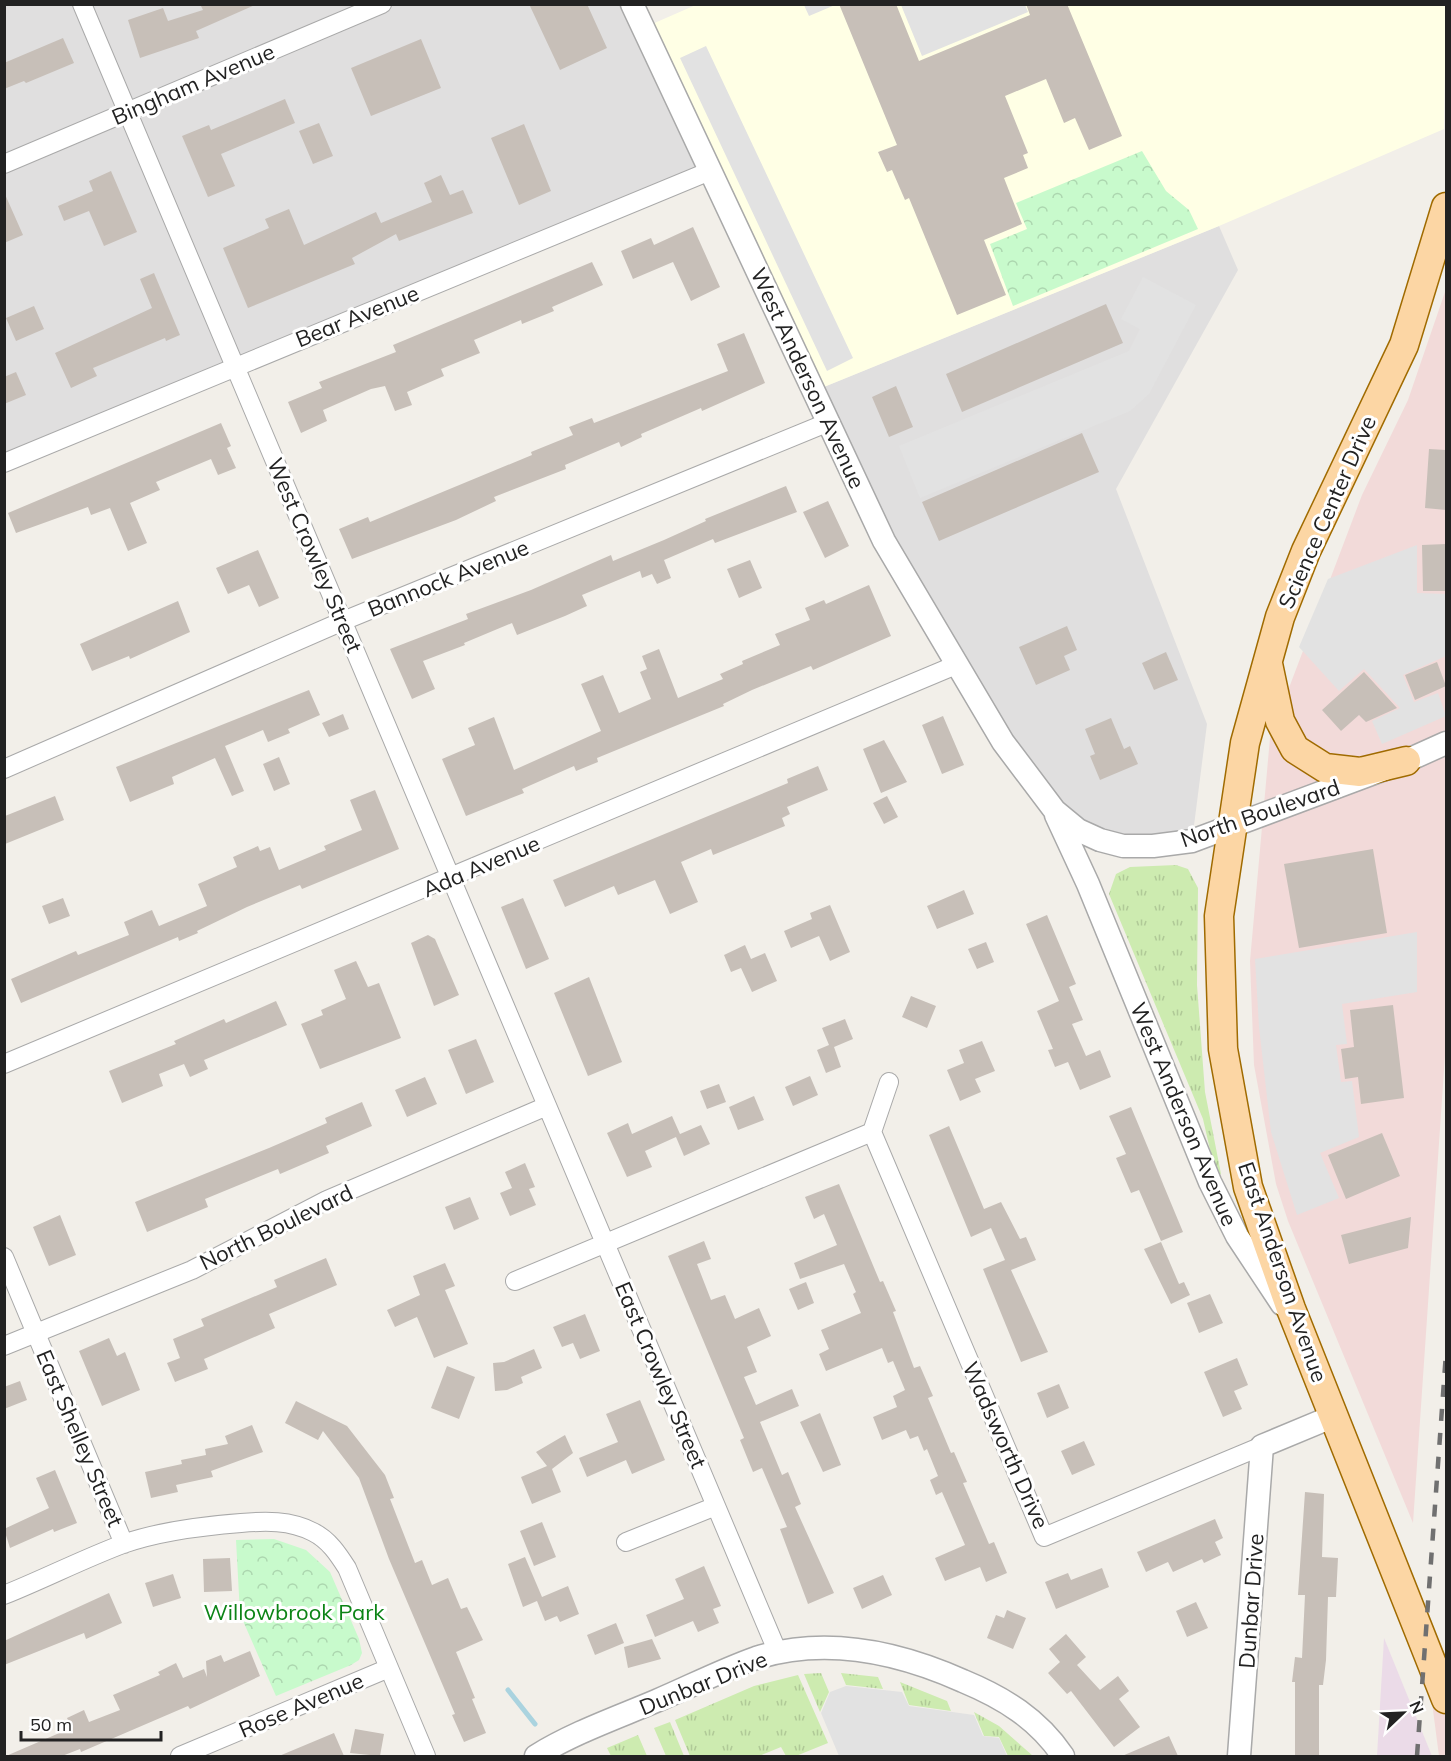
<svg xmlns="http://www.w3.org/2000/svg" width="1451" height="1761" font-family="Mulish,sans-serif">
<style>
.residential{fill:#e0dfdf}
.commercial{fill:#f2dad9}
.education{fill:#ffffe5}
.railway{fill:#ebdbe8}
.grass{fill:url(#grass-tufts)}
.park{fill:url(#park-crowns)}
.parking{fill:#e2e2e2}
.lines{fill:none;stroke-linecap:round;stroke-linejoin:round}
.stream{stroke:#aad3df;stroke-width:5}
.building{fill:#c7bfb8}
.minor-casing{stroke:#a9a9a9;stroke-width:20}
.tertiary-casing{stroke:#a9a9a9;stroke-width:25}
.primary-casing{stroke:#a06b00;stroke-width:31}
.minor{stroke:#fff;stroke-width:18}
.tertiary{stroke:#fff;stroke-width:22}
.primary{stroke:#fcd6a4;stroke-width:28}
.rail{stroke:#707070;stroke-width:4.5;stroke-dasharray:12 12;stroke-linecap:butt}
.labels{text-anchor:middle;dominant-baseline:central;stroke-width:6;stroke-linejoin:round;paint-order:stroke}
.street-label{font-size:22px;fill:#222;stroke:#fff}
.park-label{font-size:22px;fill:#0c8416;stroke:#fff}
</style>
<defs>
<pattern id="grass-tufts" width="24" height="20" patternUnits="userSpaceOnUse" patternTransform="scale(1.5)"><rect width="24" height="20" fill="#cdebb0"/><path d="M3 7l-1-3M5 7V3M7 7l1-3M15 17l-1-3M17 17v-4M19 17l1-3" fill="none" stroke="#b0c997"/></pattern>
<pattern id="park-crowns" width="20" height="18" patternUnits="userSpaceOnUse" patternTransform="scale(1.5)"><rect width="20" height="18" fill="#c8facc"/><path d="M2 6a3 3 0 1 1 6 0M12 15a3 3 0 1 1 6 0" fill="none" stroke="#acd6af"/></pattern>
</defs>
<rect width="100%" height="100%" fill="#f2efe9"/>
<path class="residential" d="M5,5H632L710,171L5,463Z
M1219,226L1238,270L1116,489L1207,724L1192,841L1123,846L1055,811L956,665L814,391Z"/>
<path class="commercial" d="M1446,289V1041L1413,1523L1288,1221L1276,1184L1254,1065L1250,961L1270,738L1362,495L1408,400Z
M1425,1649L1446,1699V1756H1439Z"/>
<path class="education" d="M698,4L1446,5L1444,129L1219,226L814,391L643,28Z"/>
<path class="railway" d="M1384,1638L1432,1756H1377Z"/>
<path class="grass" d="M1176,865L1188,869L1198,888L1197,985L1205,1092L1221,1174L1216,1176L1203,1119L1109,894L1116,874L1130,867Z
M821,1673L829,1692L820,1712L804,1674Z
M841,1673L878,1677L883,1689L846,1685Z
M798,1675L828,1743L796,1756H786L781,1747L759,1756H690L675,1720L754,1686Z
M900,1682L947,1701L951,1711L909,1705Z
M974,1712L999,1726L1033,1756H1008L999,1737L984,1736Z
M670,1722L684,1756H666L654,1728Z
M638,1735L647,1756H611L607,1748Z"/>
<path class="park" d="M1142,151L1166,191L1189,210L1198,229L1013,306L990,244L1027,229L1016,203Z
M274,1539L306,1550L330,1572L359,1639L362,1653L359,1660L351,1665L276,1696L240,1614L236,1540Z"/>
<path class="parking" d="M804,5H835L809,16Z
M901,5H1025L1028,12L922,56Z
M706,46L853,358L827,371L680,58Z
M1143,277L1196,305L1149,394L1130,411L920,498L899,446L1129,351L1140,329L1121,319Z
M1417,545V593L1446,594V656L1403,675L1414,702L1438,693L1446,716L1382,744L1372,721L1400,708L1364,669L1339,691L1299,647L1328,579Z
M1417,932V992L1342,1004L1347,1044L1336,1045L1341,1082L1352,1081L1359,1137L1320,1153L1339,1198L1297,1215L1271,1132L1259,1027L1255,959Z
M846,1686L902,1692L909,1706L974,1715L983,1736L999,1738L1007,1756H839L821,1713L830,1692Z"/>
<g class="lines">
<path class="stream" d="M508,1690L535,1724"/>
</g>
<path class="building" d="M200,4H257L196,31L199,38L140,58L128,20L163,8L168,21L203,10Z
M529,4H587L607,48L560,70Z
M839,4H896L919,61L1030,15L1026,4H1067L1122,136L1089,150L1075,118L1064,123L1046,79L1005,96L1028,153L1023,155L1028,168L1004,178L1022,224L984,240L1006,295L957,315L909,198L905,200L892,170L887,172L878,152L897,145Z
M63,38L74,63L26,83L24,81L4,89V63Z
M421,39L441,88L371,116L351,68Z
M285,99L295,123L221,154L235,186L208,197L182,136L209,125L211,130Z
M319,123L333,156L313,164L299,131Z
M524,124L551,191L519,205L491,138Z
M111,171L137,232L104,246L89,211L64,221L58,206L93,191L89,181Z
M441,175L450,195L463,190L473,213L399,241L396,234L352,258L355,264L248,308L223,248L269,228L265,219L289,209L304,245L376,212L381,223L432,202L424,183Z
M4,192L23,235L4,243Z
M693,227L720,287L691,301L673,262L633,279L621,251L651,238L654,245Z
M592,262L603,285L552,307L554,311L522,324L521,320L474,340L480,353L441,369L444,376L407,392L412,405L395,411L385,386L371,389L323,410L327,421L301,433L288,402L322,388L319,382L396,352L393,345Z
M154,273L180,335L166,341L165,338L93,368L97,376L71,388L55,353L152,308L140,279Z
M1106,304L1123,343L962,412L946,374Z
M34,306L44,329L16,341L6,318Z
M744,333L765,383L702,411L701,408L641,434L642,437L621,447L619,442L565,465L566,469L494,497L496,501L456,520L352,559L339,529L368,517L370,522L532,455L531,452L573,435L569,427L592,418L594,423L728,371L717,344Z
M16,372L26,395L4,404V377Z
M896,386L913,427L889,437L872,397Z
M221,423L231,446L227,448L236,468L218,475L211,459L156,482L160,490L130,503L147,543L128,551L110,508L91,515L88,507L16,533L8,513Z
M1082,433L1099,472L939,541L922,502Z
M1429,449L1446,450V510L1425,508Z
M786,486L797,512L715,543L713,539L664,560L671,578L657,584L652,574L642,578L640,571L582,595L587,606L565,616L517,635L512,623L464,643L465,645L423,661L435,689L412,699L390,649L468,619L466,614L531,590L611,555L613,561L664,540L706,521L705,519Z
M828,501L849,546L825,558L803,512Z
M1446,544V591H1423L1422,545Z
M258,550L279,598L259,607L249,585L228,594L216,568Z
M750,560L762,588L739,598L727,569Z
M869,585L891,636L813,670L811,666L752,690L723,704L724,706L597,758L598,762L576,771L574,766L522,789L524,793L466,816L442,759L475,745L468,728L494,717L514,770L601,731L581,684L603,675L619,713L651,699L640,672L647,669L642,656L659,649L678,698L723,679L720,674L743,664L742,661L780,645L775,634L810,620L805,608L824,600L826,604Z
M178,601L190,632L130,659L129,656L92,671L80,644Z
M1067,626L1077,650L1064,656L1070,670L1036,685L1019,647Z
M1166,652L1178,680L1154,690L1142,663Z
M1437,662L1446,686L1415,700L1405,675Z
M1364,672L1397,708L1366,722L1359,715L1341,731L1322,710Z
M309,690L320,715L288,729L290,733L268,742L263,730L225,746L244,791L232,796L215,758L172,777L174,784L130,802L116,767Z
M343,714L349,729L329,737L322,723Z
M943,716L964,765L942,774L922,725Z
M1111,718L1124,749L1130,746L1138,764L1100,780L1090,756L1095,754L1085,729Z
M884,740L907,782L881,793L863,749Z
M279,757L290,784L274,791L263,764Z
M818,766L828,790L787,807L790,814L782,818L785,826L713,855L711,849L681,862L698,902L670,914L655,880L618,895L614,886L565,907L553,880L788,783L787,779Z
M375,790L399,849L302,889L300,885L247,907L197,931L198,933L179,941L178,937L21,1003L11,979L76,951L78,955L129,935L124,922L152,910L159,926L207,906L198,884L237,867L233,857L258,846L260,851L270,847L279,870L326,850L324,846L362,830L350,800Z
M55,796L64,820L5,844V816Z
M887,796L898,817L884,824L873,803Z
M1373,849L1387,933L1299,948L1284,864Z
M964,890L974,914L937,929L927,906Z
M63,898L70,916L49,924L42,906Z
M523,898L549,959L526,969L501,907Z
M830,905L850,952L830,961L819,936L791,948L784,931L812,919L810,913Z
M1047,915L1076,984L1069,987L1083,1020L1072,1024L1086,1056L1100,1050L1111,1077L1080,1090L1068,1062L1055,1067L1048,1050L1053,1049L1037,1011L1059,1001L1026,924Z
M428,935L435,939L459,995L434,1006L411,943Z
M986,942L994,962L977,969L968,949Z
M745,945L751,959L765,953L777,981L752,992L741,968L731,972L724,955Z
M356,961L368,987L379,983L401,1038L320,1069L301,1024L323,1015L321,1010L346,999L334,970Z
M589,977L622,1062L588,1076L554,993Z
M911,996L936,1006L927,1028L902,1017Z
M276,1001L287,1025L204,1060L208,1069L190,1077L184,1064L159,1074L163,1086L122,1103L109,1071L176,1044L174,1041L224,1019L226,1023Z
M1393,1005L1404,1098L1361,1104L1358,1077L1345,1079L1341,1049L1354,1047L1350,1010Z
M845,1019L853,1039L834,1047L841,1067L826,1073L817,1050L829,1045L822,1028Z
M476,1039L494,1082L466,1094L448,1050Z
M982,1041L995,1071L975,1079L981,1092L960,1101L947,1070L964,1063L959,1050Z
M810,1076L818,1095L793,1106L785,1087Z
M425,1077L437,1104L407,1117L395,1090Z
M719,1084L726,1102L707,1109L700,1091Z
M754,1096L764,1120L738,1130L729,1107Z
M362,1102L372,1126L326,1146L329,1153L280,1174L278,1169L205,1199L208,1207L147,1232L135,1202L269,1148L327,1123L325,1118Z
M1131,1107L1183,1232L1161,1241L1139,1190L1131,1193L1116,1158L1126,1154L1109,1116Z
M672,1116L680,1134L701,1125L710,1144L684,1156L676,1137L645,1151L652,1167L627,1177L607,1133L628,1123L632,1134Z
M949,1126L984,1209L1001,1202L1020,1239L1026,1237L1036,1260L1011,1270L1048,1352L1021,1362L983,1269L1005,1260L991,1228L971,1237L929,1135Z
M1382,1133L1400,1176L1346,1199L1328,1155Z
M525,1163L535,1187L529,1189L536,1205L510,1216L500,1193L512,1188L505,1172Z
M839,1184L880,1282L883,1281L896,1311L893,1312L914,1368L920,1366L933,1396L928,1398L951,1453L954,1452L967,1482L963,1483L989,1544L994,1542L1007,1573L986,1582L980,1567L945,1581L935,1558L965,1545L942,1492L936,1495L930,1480L938,1476L927,1449L924,1451L918,1436L910,1439L906,1430L882,1440L873,1417L897,1407L893,1396L905,1390L893,1361L888,1363L882,1348L826,1371L819,1354L829,1349L821,1330L861,1313L853,1294L856,1292L844,1264L800,1279L794,1263L837,1245L824,1214L814,1219L805,1197Z
M470,1197L479,1219L454,1230L445,1207Z
M60,1215L76,1255L49,1266L33,1227Z
M1411,1217L1408,1248L1349,1264L1341,1235Z
M704,1241L711,1259L697,1264L711,1300L725,1295L735,1319L759,1308L771,1336L747,1347L757,1372L744,1377L756,1405L792,1389L799,1406L760,1422L782,1475L788,1472L801,1504L795,1507L834,1593L808,1604L780,1529L787,1527L762,1468L753,1472L740,1440L744,1438L668,1256Z
M1161,1242L1179,1284L1184,1282L1190,1295L1171,1304L1144,1249Z
M326,1258L337,1285L269,1314L275,1328L204,1359L208,1369L175,1382L167,1363L180,1358L173,1339L204,1326L201,1319L277,1287L274,1280Z
M445,1263L455,1286L445,1290L468,1344L434,1358L417,1317L395,1327L387,1310L420,1295L413,1276Z
M806,1282L814,1303L798,1310L789,1289Z
M1210,1294L1223,1323L1199,1333L1187,1303Z
M585,1314L600,1351L580,1359L573,1343L562,1347L553,1327Z
M109,1338L117,1356L125,1352L140,1390L102,1406L79,1351Z
M534,1349L542,1368L521,1377L523,1383L507,1390L495,1391L493,1363L504,1362Z
M1237,1358L1248,1385L1234,1391L1242,1409L1223,1417L1204,1372Z
M447,1366L475,1377L459,1419L431,1408Z
M20,1381L27,1400L4,1409V1387Z
M1059,1384L1069,1408L1047,1418L1037,1393Z
M640,1400L665,1460L632,1474L626,1460L587,1477L579,1458L618,1442L606,1414Z
M296,1401L347,1426L385,1475L394,1498L390,1499L415,1563L422,1560L432,1585L448,1578L461,1609L467,1607L483,1640L456,1652L475,1698L472,1699L486,1733L464,1742L452,1715L455,1714L389,1559L359,1478L323,1431L318,1440L285,1423Z
M820,1413L841,1465L823,1472L800,1422Z
M252,1425L263,1452L211,1471L213,1477L176,1485L178,1492L151,1498L145,1472L182,1464L181,1460L206,1455L205,1449L228,1444L225,1436Z
M565,1435L573,1453L552,1469L561,1492L532,1504L521,1477L547,1466L536,1452Z
M1084,1441L1095,1465L1072,1475L1061,1451Z
M55,1470L77,1523L54,1532L53,1529L10,1548L4,1529L49,1508L36,1478Z
M1305,1492L1324,1494L1322,1557L1338,1558L1336,1597H1328L1326,1660L1323,1685H1319V1756H1295V1682H1292L1295,1657L1302,1658L1305,1595H1298Z
M1215,1519L1223,1538L1215,1542L1221,1555L1204,1563L1202,1559L1173,1572L1168,1562L1146,1572L1137,1552Z
M542,1522L556,1557L534,1566L520,1531Z
M525,1557L542,1597L568,1586L579,1614L560,1622L557,1616L545,1621L537,1601L523,1607L508,1564Z
M230,1558L232,1591L204,1592L203,1559Z
M704,1566L721,1606L713,1609L719,1623L698,1632L693,1621L655,1637L646,1615L684,1599L675,1579Z
M1102,1568L1109,1587L1056,1609L1045,1582L1068,1573L1071,1580Z
M173,1574L181,1598L153,1607L145,1583Z
M883,1575L892,1595L862,1609L853,1588Z
M109,1593L122,1623L86,1639L84,1633L4,1665V1641Z
M1196,1602L1208,1628L1187,1637L1176,1611Z
M1007,1610L1026,1618L1013,1649L987,1638L996,1615L1004,1618Z
M616,1623L624,1643L595,1655L587,1635Z
M1066,1634L1086,1657L1077,1665L1100,1690L1118,1676L1129,1691L1119,1699L1140,1727L1114,1747L1071,1691L1067,1694L1048,1673L1060,1662L1049,1649Z
M652,1639L661,1659L628,1668L624,1647Z
M250,1651L260,1676L190,1709L188,1706L81,1752L80,1749L62,1756H6L71,1728L67,1718L84,1710L89,1722L120,1710L113,1695L160,1675L158,1672L176,1663L183,1678L204,1669L207,1677L206,1661L221,1655L224,1662Z
M355,1729L384,1734L380,1756L350,1753Z
M334,1733L344,1756H279Z
M1169,1736L1178,1756H1122Z"/>
<g class="lines">
<g class="minor-casing">
<path id="minor" d="M82,4L778,1653
M4,164L382,4
M4,463L710,171
M4,769L343,621L829,422
M4,1064L956,665
M889,1082L872,1132L1044,1537L1262,1446
M4,1257L124,1544
M515,1281L872,1132
M4,1346L192,1270L327,1200L547,1106
M626,1542L716,1506
M4,1595C44,1579 83,1559 123,1544C160,1531 202,1526 241,1523C265,1521 290,1520 313,1532C329,1540 338,1554 347,1568L426,1756
M180,1756L389,1668"/>
</g>
<g class="tertiary-casing">
<path id="tertiary" d="M632,4L884,541L1003,742L1055,811L1078,830L1100,840L1123,846H1153L1192,841L1406,761L1446,743
M1056,815L1088,884L1210,1182L1237,1236L1282,1304
M536,1756C573,1733 616,1718 656,1701C689,1687 722,1670 756,1658C826,1636 898,1652 963,1681C1004,1698 1038,1719 1063,1756
M1239,1756L1262,1446L1334,1416"/>
</g>
<g class="primary-casing">
<path id="primary" d="M1446,207L1404,345L1306,551L1280,617L1245,743L1219,916L1223,1049L1248,1187L1291,1309L1446,1699
M1268,664L1280,721L1295,749L1325,768L1360,772L1406,761"/>
</g>
<use href="#minor" class="minor"/>
<use href="#tertiary" class="tertiary"/>
<use href="#primary" class="primary"/>
<path class="rail" d="M1417,1756L1446,1353"/>
</g>
<g class="labels">
<g class="street-label">
<text transform="translate(193 84) rotate(-23)">Bingham Avenue</text>
<text transform="translate(357 316) rotate(-22)">Bear Avenue</text>
<text transform="translate(808 378) rotate(65)">West Anderson Avenue</text>
<text transform="translate(1327 512) rotate(-66)">Science Center Drive</text>
<text transform="translate(315 555) rotate(67)">West Crowley Street</text>
<text transform="translate(448 578) rotate(-22)">Bannock Avenue</text>
<text transform="translate(1260 813) rotate(-19)">North Boulevard</text>
<text transform="translate(481 866) rotate(-23)">Ada Avenue</text>
<text transform="translate(1184 1114) rotate(67)">West Anderson Avenue</text>
<text transform="translate(276 1227) rotate(-26)">North Boulevard</text>
<text transform="translate(1283 1272) rotate(71)">East Anderson Avenue</text>
<text transform="translate(661 1375) rotate(67)">East Crowley Street</text>
<text transform="translate(80 1438) rotate(67)">East Shelley Street</text>
<text transform="translate(1006 1445) rotate(66)">Wadsworth Drive</text>
<text transform="translate(1251 1601) rotate(-86)">Dunbar Drive</text>
<text transform="translate(703 1683) rotate(-22)">Dunbar Drive</text>
<text transform="translate(301 1705) rotate(-23)">Rose Avenue</text>
</g>
<g class="park-label">
<text x="294" y="1612">Willowbrook Park</text>
</g>
</g>
<rect width="1451" height="1761" fill="none" stroke="#222222" stroke-width="12"/>
<g transform="translate(1403 1713) rotate(67)" stroke="#ffffff" stroke-width="4.5" paint-order="stroke">
<path d="M0-4.5L10 22L0 15L-10 22Z" fill="#222222"/>
<text y="-9" font-size="16" font-weight="bold" text-anchor="middle" fill="#222222">N</text>
</g>
<path d="M21 1731v9h140v-9" fill="none" stroke="#222222" stroke-width="3"/>
<text x="30" y="1731" font-size="18" fill="#222222" stroke="#ffffff" stroke-width="4.5" paint-order="stroke">50 m</text>
</svg>
